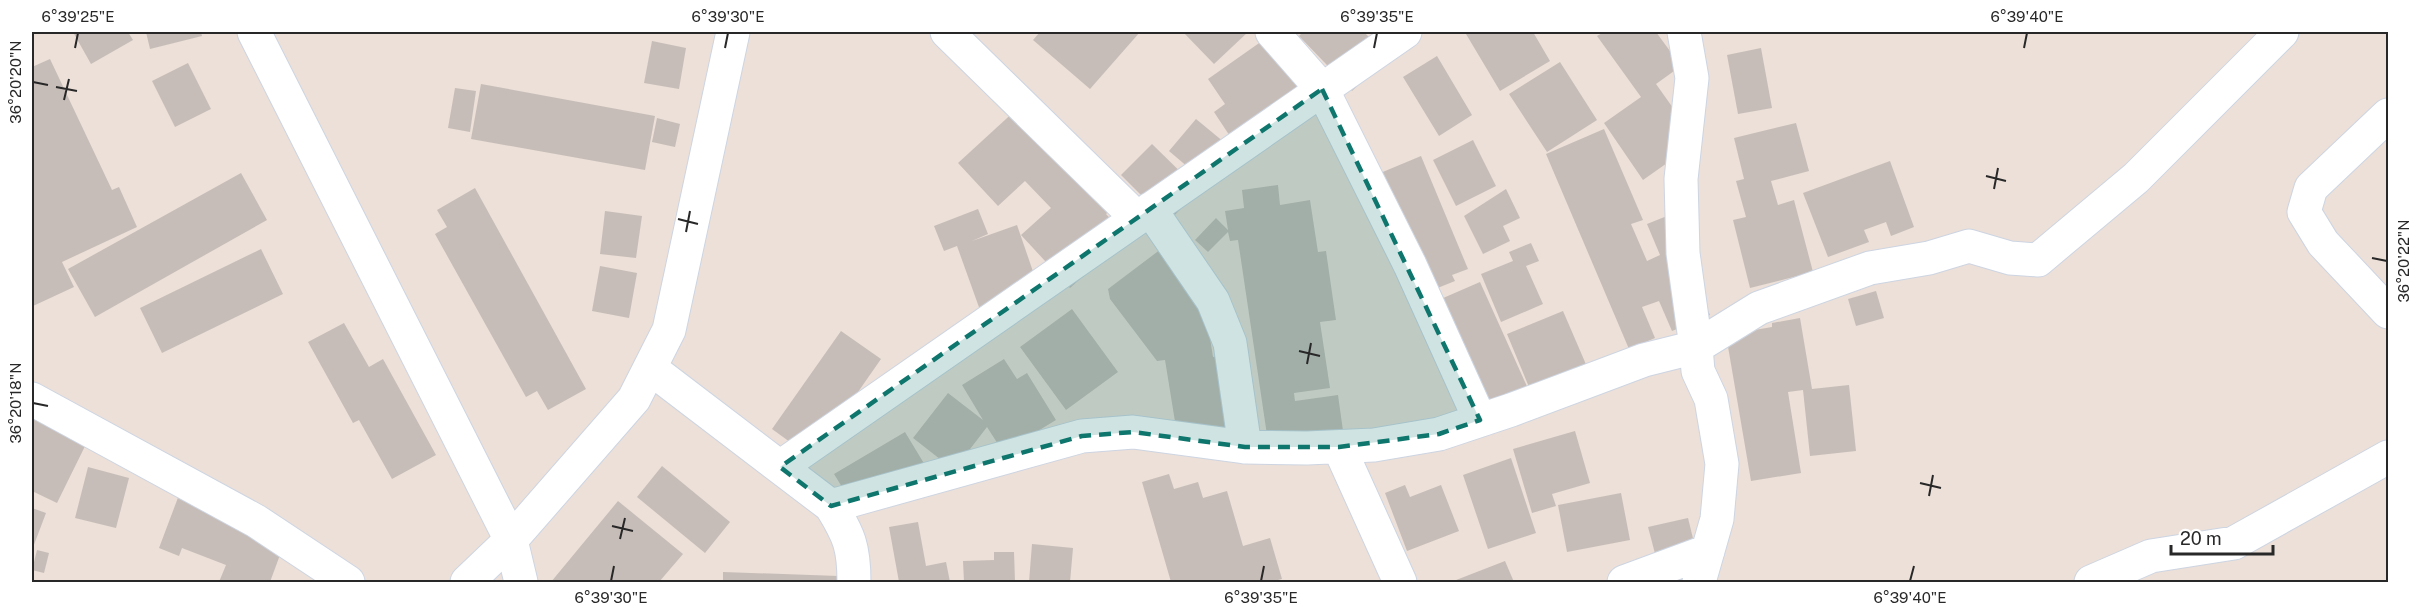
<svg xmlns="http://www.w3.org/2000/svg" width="2420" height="614" font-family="'Public Sans',sans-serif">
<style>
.building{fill:#c7bdb8}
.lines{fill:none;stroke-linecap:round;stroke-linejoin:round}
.street-casing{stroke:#cdd5e2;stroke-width:35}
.secondary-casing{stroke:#cdd5e2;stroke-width:35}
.street{stroke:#fff;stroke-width:33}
.secondary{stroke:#fff;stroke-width:33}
.marked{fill:#0f766e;fill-opacity:0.2;stroke:#0f766e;stroke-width:4.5;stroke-dasharray:12 8;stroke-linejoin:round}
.ticks{fill:none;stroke:#282828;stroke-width:2}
.neatline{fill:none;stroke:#282828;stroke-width:2}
.ticks-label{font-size:15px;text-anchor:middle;fill:#282828}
</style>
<rect width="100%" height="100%" fill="#ece0d8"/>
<path class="building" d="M73,32H128L133,40L91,64Z
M146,32H201L202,36L150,49Z
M1040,32H1140L1090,89L1033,40Z
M1183,32H1248L1214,64Z
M1275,32L1324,107L1245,159L1214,112L1225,104L1208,79Z
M1303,32H1364L1388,57L1352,91L1299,36Z
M1471,32H1533L1550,61L1500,91L1466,34Z
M1604,32H1656L1681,66L1656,84L1688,129L1668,143L1677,156L1643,180L1604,123L1641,97L1597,36Z
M652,41L686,48L679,89L644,83Z
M1761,48L1772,108L1738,114L1727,55Z
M1437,56L1472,115L1439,136L1403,77Z
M50,59L112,190L119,187L137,227L62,262L74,287L33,306L32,67Z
M1560,62L1597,120L1547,152L1509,94Z
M188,63L211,109L175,127L152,81Z
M481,84L655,116L645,170L471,139Z
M455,88L476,91L470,132L448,128Z
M1018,108L1121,200L1106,214L1127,237L1070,288L1021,235L1051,208L1025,181L998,206L958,163Z
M657,118L680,124L675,147L652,142Z
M1196,119L1236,152L1209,185L1169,151Z
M1796,123L1809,171L1771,181L1778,205L1794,200L1813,272L1750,288L1733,220L1746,217L1736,181L1744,179L1734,138Z
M1604,129L1643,220L1631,224L1647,261L1660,255L1647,224L1667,216L1710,315L1672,331L1659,301L1642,307L1655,338L1629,349L1546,154Z
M1473,140L1496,186L1456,206L1433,160Z
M1152,144L1199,190L1168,222L1121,175Z
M1421,156L1468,269L1452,275L1455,281L1430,291L1378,174Z
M1890,161L1914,227L1891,236L1886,222L1864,230L1869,242L1828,257L1803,193Z
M241,173L267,220L95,317L68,269Z
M1278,185L1280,205L1310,200L1318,252L1326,251L1336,320L1320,322L1330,388L1294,393L1295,401L1338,395L1346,452L1271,462L1238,240L1230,241L1228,232L1208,252L1195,240L1216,218L1228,230L1225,211L1244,208L1242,190Z
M475,188L586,389L548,410L537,391L526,397L435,234L447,227L437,210Z
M1506,189L1520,218L1503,226L1510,241L1483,254L1464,216Z
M978,209L988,234L972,241L1017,225L1039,289L980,310L957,246L944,251L934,226Z
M605,211L642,216L636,258L600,254Z
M1531,243L1539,261L1526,266L1543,304L1501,322L1481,274L1513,261L1509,252Z
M261,249L283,294L162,353L140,308Z
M1161,249L1205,306L1213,357L1232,354L1246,437L1177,434L1165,360L1157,361L1110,299L1108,289Z
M600,266L637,273L629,318L592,311Z
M1480,282L1534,402L1488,423L1434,302Z
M1876,291L1884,318L1856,326L1848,299Z
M1072,309L1118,372L1066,410L1020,347Z
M1563,311L1591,376L1534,399L1507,334Z
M1800,318L1812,389L1849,385L1856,451L1810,456L1803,390L1788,392L1801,473L1751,481L1726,335L1772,327V323Z
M344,323L369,367L383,359L436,455L392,479L359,420L353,423L308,342Z
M841,331L881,359L812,458L772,429Z
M1004,359L1017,379L1027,373L1056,420L1003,452L987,427L954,470L913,438L948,393L983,420L962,385Z
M32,412L90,436L57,503L32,491Z
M1575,431L1590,483L1552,494L1556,506L1532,513L1513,449Z
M905,432L928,470L858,513L834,474Z
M1511,458L1536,533L1488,549L1463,475Z
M662,466L730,522L705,553L637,497Z
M88,467L129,478L116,528L75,518Z
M1169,474L1174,489L1198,482L1203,498L1227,491L1243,546L1270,538L1282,579L1270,582H1171L1142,482Z
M1405,485L1410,497L1441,485L1459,531L1407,551L1385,493Z
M1621,493L1630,540L1567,552L1558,505Z
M179,495L284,544L270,582H219L226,565L182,548L179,556L159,548Z
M618,501L683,554L659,582H551Z
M32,508L46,513L32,550Z
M1688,518L1701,571L1662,580L1648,527Z
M918,522L926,566L946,562L950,582H899L889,527Z
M1032,544L1073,548L1070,582H1029Z
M37,550L49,553L44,573L32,570Z
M994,552H1014L1015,582H964L963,561L994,560Z
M1505,561L1514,582H1451Z
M723,572L838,576L837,582H723Z"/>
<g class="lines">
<g class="street-casing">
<path id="street" d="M947,32L1137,218
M1272,32L1322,89L1410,265L1480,420
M1684,32L1692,78L1681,179L1683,253L1696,347L1759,308L1870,268L1929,258L1969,246L2010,258L2038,260L2136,178L2282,32
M2388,115L2311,188L2304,212L2323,243L2388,312
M1150,209L1213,301L1230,343L1245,447
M650,368L831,506C849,535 854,547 854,582
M1339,447L1400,582
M780,467L1405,32
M831,506L1082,436L1133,432L1245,447L1307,448L1374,445L1439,434L1511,410L1644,360L1696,347L1698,371L1711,399L1722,464L1717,519L1699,582
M467,582L511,540L634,399L669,330L733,32
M1624,582L1708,551
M2091,582L2151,556L2234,543L2388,457"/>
</g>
<g class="secondary-casing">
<path id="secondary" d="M254,32L511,540L521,582
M32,399L256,521L348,582"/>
</g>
<use href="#street" class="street"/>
<use href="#secondary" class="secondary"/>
</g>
<path class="marked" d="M1322,89L1480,420L1439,434L1339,447H1245L1133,432L1082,436L831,506L780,467Z"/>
<path class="ticks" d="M75,48L78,33M725,48L728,33M1374,48L1377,33M2024,48L2027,33M33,82L48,85M56,87L77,91M64,100L69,79M1986,176L2006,181M1994,189L1998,168M678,219L698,224M686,232L690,211M2372,258L2387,261M1299,351L1320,356M1307,364L1311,343M33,403L48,406M1920,483L1941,488M1929,496L1933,475M612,526L633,531M620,539L625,518M611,581L614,566M1261,581L1264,566M1910,581L1914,566"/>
<rect width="2420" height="614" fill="none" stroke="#ffffff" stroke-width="66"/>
<path d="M2171 545v9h102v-9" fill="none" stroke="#282828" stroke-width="3"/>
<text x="2180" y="545" font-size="18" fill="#282828" stroke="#ffffff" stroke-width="4.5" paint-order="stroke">20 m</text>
<rect x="33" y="33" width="2354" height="548" class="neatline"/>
<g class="ticks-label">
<text x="78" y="22">6°39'25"E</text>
<text x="728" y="22">6°39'30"E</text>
<text x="1377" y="22">6°39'35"E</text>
<text x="2027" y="22">6°39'40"E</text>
<text transform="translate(16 82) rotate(-90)" y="5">36°20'20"N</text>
<text transform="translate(2404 261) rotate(-90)" y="5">36°20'22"N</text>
<text transform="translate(16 403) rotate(-90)" y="5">36°20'18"N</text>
<text x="611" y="603">6°39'30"E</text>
<text x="1261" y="603">6°39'35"E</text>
<text x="1910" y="603">6°39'40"E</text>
</g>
</svg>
